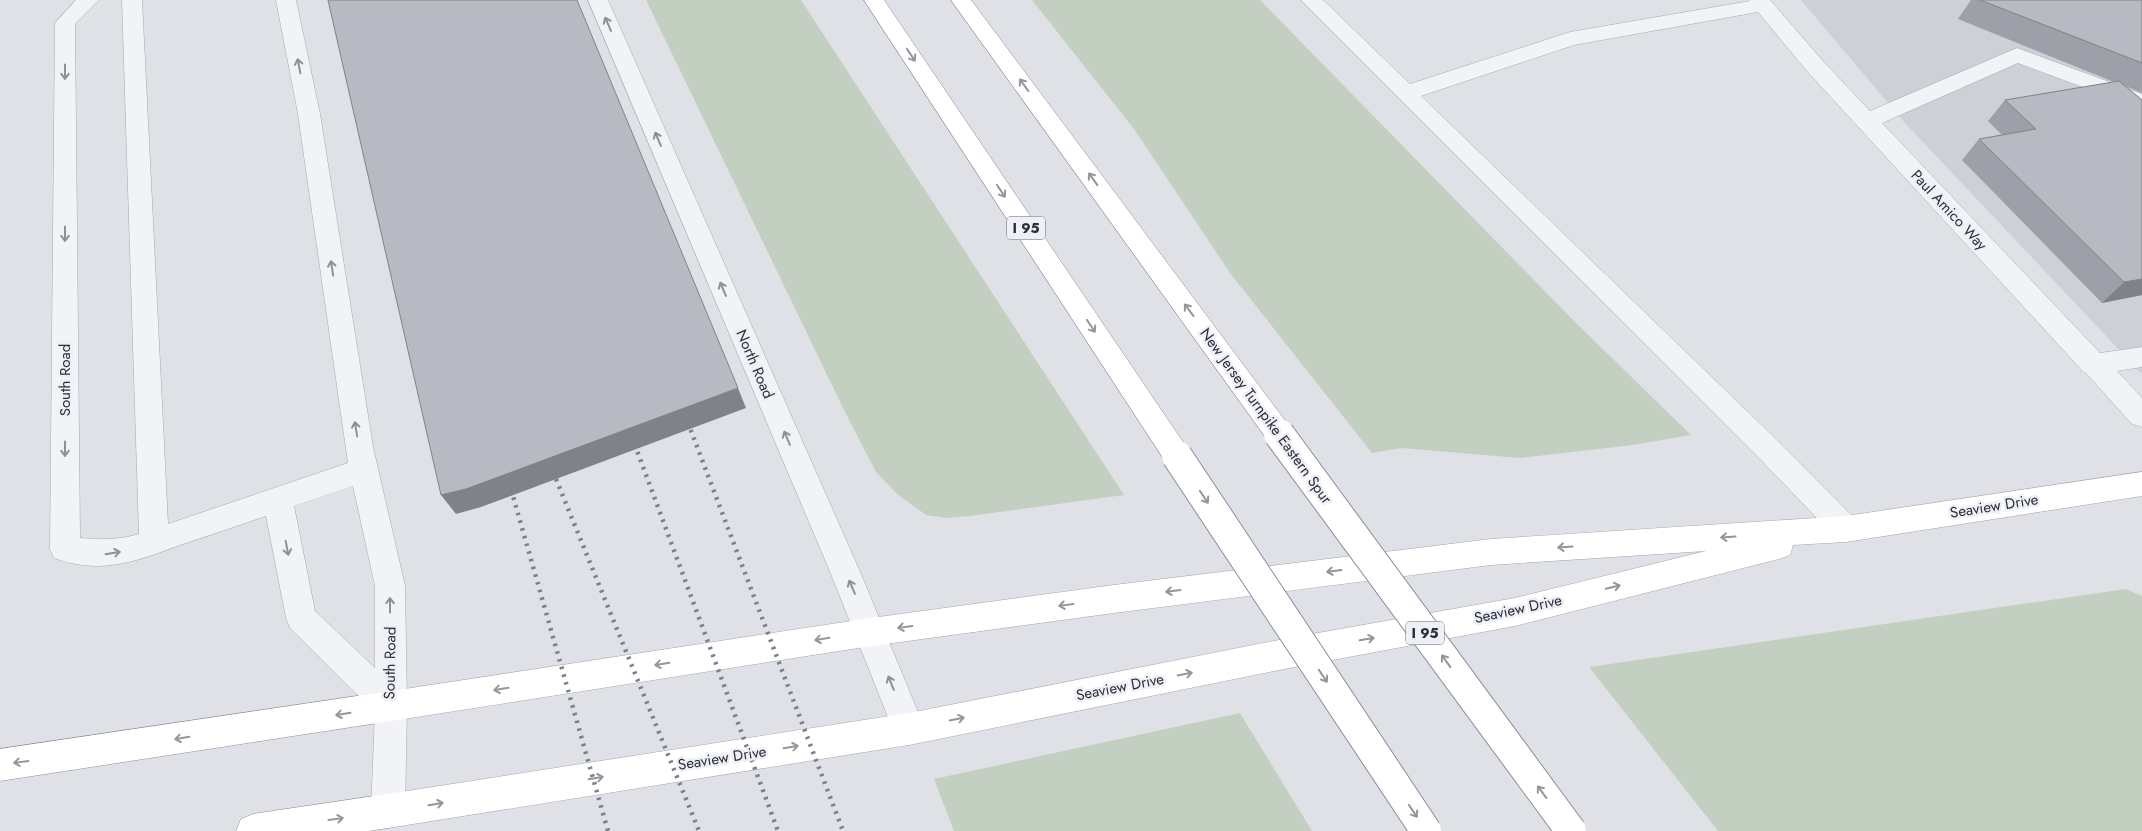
<svg xmlns="http://www.w3.org/2000/svg" width="2142" height="831" font-family="Jost,sans-serif">
<style>
.built{fill:#ced0d8}
.green{fill:#c3d0c1}
.lines{fill:none;stroke-linecap:round;stroke-linejoin:round}
.minor-casing{stroke:#a5a8b0;stroke-width:1}
.major-casing{stroke:#a0a5b1;stroke-width:1}
.highway-casing{stroke:#888e9c;stroke-width:1}
.minor{fill:#f2f3f6;fill-rule:evenodd}
.major{fill:#fff;fill-rule:evenodd}
.highway{fill:#fff;fill-rule:evenodd}
.rail{stroke:#7a808f;stroke-width:4.5;stroke-dasharray:2.5 5.5;stroke-linecap:butt}
.highway-bridge-casing{stroke:#888e9c;stroke-width:32;stroke-linecap:butt}
.highway-bridge{stroke:#fff;stroke-width:30}
.wall{fill:#9da0a8}
.shaded-wall{fill:#808288}
.building{fill:#b7bac3;stroke:#808288}
.oneway{stroke:#8e9099}
.oneway2{stroke:#94969e}
.labels{text-anchor:middle;dominant-baseline:central;stroke-width:5;stroke-linejoin:round;paint-order:stroke}
.shield{fill:#eff0f5;stroke:#656874;stroke-width:1}
.shield-label{font-size:14px;font-weight:bold;fill:#2a2e3c}
.street-label{font-size:15px;fill:#2a2e3c;stroke:#eff0f5}
</style>
<rect width="100%" height="100%" fill="#dfe1e7"/>
<path class="built" d="M1801,0H2142V374L1904,122Z"/>
<path class="green" d="M646,0H801L1124,495L970,516L946,518L926,515L897,494L876,472L845,412Z
M1032,0H1260L1575,322L1691,435L1633,445L1520,458L1401,448L1372,453L1230,273L1134,129Z
M2126,589L2142,596V831H1718L1589,667Z
M1240,713L1312,831H954L934,779Z"/>
<g class="lines">
<g class="minor-casing">
<path id="minor" d="M76,0H99L75,24L80,538C100,540 119,540 139,534L122,0H142L168,524L348,463L298,114L276,0H296L320,114L373,447L405,586L407,706L405,811L400,823L388,828L376,823L371,811L375,712L290,628L286,618L266,516C239,525 211,535 183,544C139,560 103,576 54,558L50,549L55,23ZM353,486L375,586V668L315,611L294,506Z
M588,0H608L861,574L925,729L921,740L909,745L897,740L831,574Z
M1301,0H1323L1410,84L1570,32L1750,1L1749,0H1770L1822,60L1870,111L2017,48L2142,94V109L2018,63L1882,123L2100,353L2142,347V367L2117,371L2142,398V427L2132,424L2086,373L2083,372L2079,367L1806,70L1758,12L1574,45L1421,96L1783,446L1856,520L1861,529L1856,538L1846,542L1836,538L1763,462Z"/>
</g>
<g class="major-casing">
<path id="major" d="M2142,472V496L1846,542L1793,545L1790,555L1779,559L1515,626L1284,669L909,745L388,828L376,823L371,811L376,799L388,794L909,713L1284,639L1515,598L1706,551L1491,565L1114,613L871,646L391,721L380,717L375,706L380,695L391,691L871,618L1114,585L1491,539L1846,516Z"/>
</g>
<g class="highway-casing">
<path id="highway" d="M864,0H884L1187,448L1191,456L1187,464L1177,468L1167,464Z
M951,0H971L1289,426L1293,434L1289,442L1279,445L1269,442Z
M391,691L402,695L407,706L402,717L391,721L0,781V749Z
M388,794L400,799L405,811L400,823L388,828L369,831H236L241,819L253,814Z"/>
</g>
<use href="#minor" class="minor"/>
<use href="#major" class="major"/>
<use href="#highway" class="highway"/>
<path class="rail" d="M685,415L843,831
M632,437L778,831
M556,479L699,831
M509,482L608,831"/>
<g class="highway-bridge-casing">
<path id="highway-bridge" d="M1279,434L1571,831
M1177,456L1426,831"/>
</g>
<use href="#highway-bridge" class="highway-bridge"/>
</g>
<path class="wall" d="M1971,0H2142V93L2125,86L2142,100V295L2102,303L1962,160L1979,139L2002,135L1988,121L2005,100L2114,82L1958,19Z"/>
<path class="shaded-wall" d="M2142,279V295L2102,303L2124,282Z
M738,388L746,408L481,507L456,514L441,495Z"/>
<path class="building" d="M328,0H577L738,388L466,489L441,495Z
M1980,0H2142V63Z
M2119,81L2142,100V279L2124,282L1979,139L2036,129L2005,100Z"/>
<defs><path id="oneway-shaft" d="M-6 0H5M1.5-3L5.5 0L1.5 3" fill="none" stroke-width="1.6" stroke-linecap="round" stroke-linejoin="round" transform="scale(1.25)"/></defs>
<g class="oneway">
<use href="#oneway-shaft" transform="translate(608 24) rotate(-114)"/>
<use href="#oneway-shaft" transform="translate(299 66) rotate(-101)"/>
<use href="#oneway-shaft" transform="translate(65 72) rotate(90)"/>
<use href="#oneway-shaft" transform="translate(658 139) rotate(-113)"/>
<use href="#oneway-shaft" transform="translate(65 234) rotate(90)"/>
<use href="#oneway-shaft" transform="translate(332 268) rotate(-99)"/>
<use href="#oneway-shaft" transform="translate(723 289) rotate(-113)"/>
<use href="#oneway-shaft" transform="translate(356 429) rotate(-99)"/>
<use href="#oneway-shaft" transform="translate(787 438) rotate(-113)"/>
<use href="#oneway-shaft" transform="translate(65 449) rotate(90)"/>
<use href="#oneway-shaft" transform="translate(287 548) rotate(79)"/>
<use href="#oneway-shaft" transform="translate(113 553) rotate(-9)"/>
<use href="#oneway-shaft" transform="translate(852 587) rotate(-113)"/>
<use href="#oneway-shaft" transform="translate(390 605) rotate(-90)"/>
<use href="#oneway-shaft" transform="translate(891 683) rotate(-112)"/>
</g>
<g class="oneway2">
<use href="#oneway-shaft" transform="translate(911 55) rotate(56)"/>
<use href="#oneway-shaft" transform="translate(1024 85) rotate(-126)"/>
<use href="#oneway-shaft" transform="translate(1093 179) rotate(-126)"/>
<use href="#oneway-shaft" transform="translate(1001 191) rotate(56)"/>
<use href="#oneway-shaft" transform="translate(1189 310) rotate(-126)"/>
<use href="#oneway-shaft" transform="translate(1091 326) rotate(56)"/>
<use href="#oneway-shaft" transform="translate(1204 497) rotate(56)"/>
<use href="#oneway-shaft" transform="translate(1728 537) rotate(176)"/>
<use href="#oneway-shaft" transform="translate(1565 547) rotate(176)"/>
<use href="#oneway-shaft" transform="translate(1334 571) rotate(173)"/>
<use href="#oneway-shaft" transform="translate(1613 587) rotate(-14)"/>
<use href="#oneway-shaft" transform="translate(1173 591) rotate(173)"/>
<use href="#oneway-shaft" transform="translate(1066 605) rotate(172)"/>
<use href="#oneway-shaft" transform="translate(905 627) rotate(172)"/>
<use href="#oneway-shaft" transform="translate(822 639) rotate(171)"/>
<use href="#oneway-shaft" transform="translate(1367 639) rotate(-10)"/>
<use href="#oneway-shaft" transform="translate(1446 661) rotate(-126)"/>
<use href="#oneway-shaft" transform="translate(662 664) rotate(171)"/>
<use href="#oneway-shaft" transform="translate(1185 674) rotate(-11)"/>
<use href="#oneway-shaft" transform="translate(1323 676) rotate(56)"/>
<use href="#oneway-shaft" transform="translate(501 689) rotate(171)"/>
<use href="#oneway-shaft" transform="translate(343 714) rotate(171)"/>
<use href="#oneway-shaft" transform="translate(957 719) rotate(-11)"/>
<use href="#oneway-shaft" transform="translate(182 738) rotate(171)"/>
<use href="#oneway-shaft" transform="translate(791 747) rotate(-9)"/>
<use href="#oneway-shaft" transform="translate(21 762) rotate(172)"/>
<use href="#oneway-shaft" transform="translate(596 778) rotate(-9)"/>
<use href="#oneway-shaft" transform="translate(1542 792) rotate(-126)"/>
<use href="#oneway-shaft" transform="translate(436 804) rotate(-9)"/>
<use href="#oneway-shaft" transform="translate(1413 811) rotate(56)"/>
<use href="#oneway-shaft" transform="translate(336 819) rotate(-8)"/>
</g>
<g class="labels">
<g class="shield">
<rect x="1007" y="216.5" width="38" height="23" rx="4"/>
<rect x="1406" y="621.5" width="38" height="23" rx="4"/>
</g>
<g class="shield-label">
<text x="1026" y="228">I 95</text>
<text x="1425" y="633">I 95</text>
</g>
<g class="street-label">
<text transform="translate(1949 210) rotate(47)">Paul Amico Way</text>
<text transform="translate(755 364) rotate(67)">North Road</text>
<text transform="translate(65 380) rotate(-90)">South Road</text>
<text transform="translate(1266 416) rotate(54)">New Jersey Turnpike Eastern Spur</text>
<text transform="translate(1994 506) rotate(-9)">Seaview Drive</text>
<text transform="translate(1518 609) rotate(-12)">Seaview Drive</text>
<text transform="translate(390 663) rotate(-89)">South Road</text>
<text transform="translate(1120 687) rotate(-11)">Seaview Drive</text>
<text transform="translate(722 758) rotate(-9)">Seaview Drive</text>
</g>
</g>
</svg>
